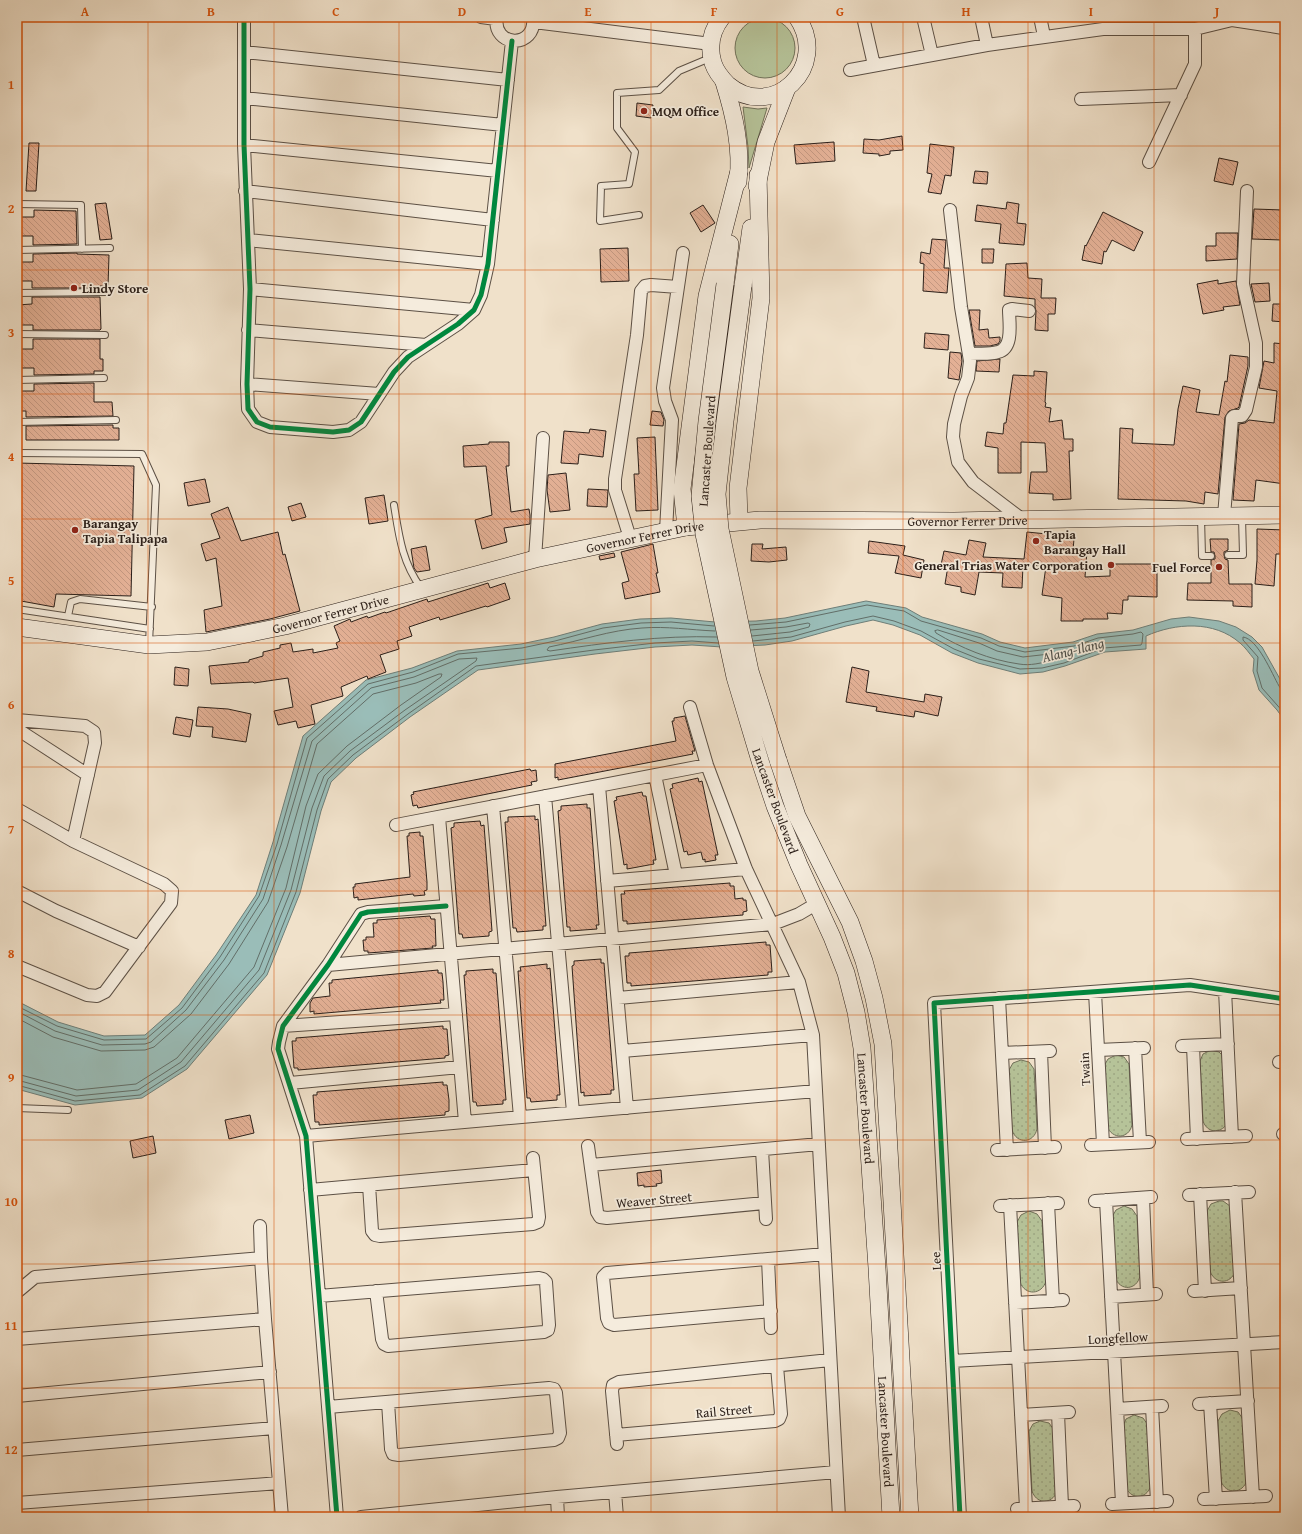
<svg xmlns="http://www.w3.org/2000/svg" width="1302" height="1534" font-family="'Gentium Book Plus',serif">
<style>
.green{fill:#b6c399;stroke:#707159}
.park{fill:url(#park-dots);stroke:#707159}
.water{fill:#9abdb8;stroke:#6e7e78}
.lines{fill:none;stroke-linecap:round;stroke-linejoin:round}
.shore{stroke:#626e68;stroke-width:1}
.building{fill:url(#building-back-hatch);stroke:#2b1f19}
.service-casing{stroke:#5c5045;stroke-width:8}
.minor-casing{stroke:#5c5045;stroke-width:14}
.secondary-casing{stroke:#2b1f19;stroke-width:18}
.service{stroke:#f5ecdd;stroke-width:6}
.minor{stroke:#f5ecdd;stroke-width:12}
.secondary{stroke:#f5ecdd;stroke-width:17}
.secondary-bridge-casing{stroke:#2b1f19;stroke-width:18;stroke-linecap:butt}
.secondary-bridge{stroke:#f5ecdd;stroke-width:17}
.cycleway-casing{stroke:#f5ecdd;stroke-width:8}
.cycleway{stroke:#00873e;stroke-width:5}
.grid{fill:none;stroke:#d5530d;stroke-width:1;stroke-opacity:0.55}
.poi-dot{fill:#8f2418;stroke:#f5ecdd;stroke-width:1.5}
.labels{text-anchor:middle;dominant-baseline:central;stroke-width:3.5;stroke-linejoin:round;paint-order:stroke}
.poi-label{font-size:13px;font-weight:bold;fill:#2b1f19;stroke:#f5ecdd;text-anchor:start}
.street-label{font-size:13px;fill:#2b1f19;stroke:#f5ecdd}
.water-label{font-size:14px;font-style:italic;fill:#4c4e49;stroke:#f5ecdd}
.neatline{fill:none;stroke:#d5530d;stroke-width:1.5}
.grid-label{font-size:13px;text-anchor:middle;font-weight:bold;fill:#d5530d}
</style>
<defs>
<pattern id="park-dots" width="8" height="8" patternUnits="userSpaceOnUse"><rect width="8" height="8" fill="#b6c399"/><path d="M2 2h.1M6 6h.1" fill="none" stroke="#9da783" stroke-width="1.8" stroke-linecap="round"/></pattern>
<pattern id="building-back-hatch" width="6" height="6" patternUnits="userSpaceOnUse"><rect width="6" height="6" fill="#e3b095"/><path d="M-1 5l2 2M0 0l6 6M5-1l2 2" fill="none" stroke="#c39780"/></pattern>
</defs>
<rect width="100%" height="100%" fill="#f0e1ca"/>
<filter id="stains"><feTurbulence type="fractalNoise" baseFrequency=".005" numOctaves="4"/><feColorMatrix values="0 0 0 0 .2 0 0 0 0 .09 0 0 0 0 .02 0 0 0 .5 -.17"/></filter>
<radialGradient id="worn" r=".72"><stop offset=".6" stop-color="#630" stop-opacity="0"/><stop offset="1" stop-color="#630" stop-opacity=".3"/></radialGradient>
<path class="green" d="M735 48a30 30 0 1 1 60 0a30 30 0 1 1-60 0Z
M743,107L758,109L767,108L749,168L748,147Z"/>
<path class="park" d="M1211,1050L1219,1052L1222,1055L1227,1124C1220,1134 1207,1133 1203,1121L1200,1061L1203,1054Z
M1116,1055L1124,1057L1129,1064L1132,1125C1129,1139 1112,1140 1107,1126L1104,1066L1108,1059Z
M1021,1060L1029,1062L1034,1069L1037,1129C1034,1143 1017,1145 1012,1130L1009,1070L1013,1063Z
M1219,1201H1223L1230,1206L1234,1274C1228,1285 1214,1283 1210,1271L1207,1211L1211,1204Z
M1124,1206L1132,1209L1137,1216L1140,1276C1137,1290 1120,1292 1115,1277L1112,1217L1116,1210Z
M1029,1211L1037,1214L1042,1221L1046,1281C1042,1295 1025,1296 1020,1282L1017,1222L1021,1215Z
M1230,1410L1238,1412L1243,1419L1247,1480C1243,1494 1226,1495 1221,1481L1218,1421L1222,1414Z
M1134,1415L1143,1418L1148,1425L1151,1485C1148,1497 1135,1501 1127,1490L1123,1426L1126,1419Z
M1040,1421L1049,1423L1054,1430L1056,1494C1049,1505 1036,1503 1032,1491L1029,1431L1033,1424Z"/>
<path class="water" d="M866,601L906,608L922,617L982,634L1000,642L1025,648L1073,642L1097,634L1133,630L1171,619L1189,617L1219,621L1236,627L1252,637L1262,647L1285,688V721L1277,710L1259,690L1253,671L1254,659C1249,653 1245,647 1240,643C1214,620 1175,623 1146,636V649L1105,652L1065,666L1043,672L1020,674L978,663L952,653L920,635L893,625L873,620L846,626L792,641L765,645L722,647L692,645L655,647L595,654L478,670L410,717L356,758L331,782L321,811L300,893L267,975L187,1069L142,1098L75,1105L17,1089V1001L58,1022L104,1036L145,1035L179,1005L216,955L256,895L273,842L303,736L366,680L412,668L457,651L521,644L554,637L602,624L640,619L671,618L715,622L756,621L785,618Z"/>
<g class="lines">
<path class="shore" d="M750,625L786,622L867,605L904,611L921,621L981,638L999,646L1025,652L1074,646L1098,638L1133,634L1141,632L1143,634L1142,643L1141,645L1104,648L1064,663L1042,668L1020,669L979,659L954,649L921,631L894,621L873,616L845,622L791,637L753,641
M751,630L786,627L808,623L810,624L809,627L790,632L752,636
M938,630L979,643L997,651L1023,657L1067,652L1069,654C1065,658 1058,659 1052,660C1042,663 1030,666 1019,664C990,660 961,648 936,633L935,631Z
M715,631C690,630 667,626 642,628C610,630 580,641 549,647L547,650L550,651C605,643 661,635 717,637
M1285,689H1281L1279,686C1272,674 1258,639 1243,637V640L1258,657L1257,671L1262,688L1285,714
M17,1006L57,1026L104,1040L146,1039L182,1008L220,957L259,896L277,844L307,738L368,684L413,672L458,654L522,648L555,641L603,628L641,623L671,622L714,626
M17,1011L55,1031L102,1045L145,1044L151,1042L186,1010L224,960L263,899L281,845L312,741L371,688L414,677L459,659L477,658L476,661L405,710L350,751L324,776L312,808L291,890L259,970L181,1062L138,1090L76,1096L17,1080
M17,1018L53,1037L101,1051L145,1050L154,1047L191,1014L229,964L268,902L287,847L317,744L373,694L416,683L439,674H442L441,677L401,705L347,746L318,774L306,806L286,888L254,967L177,1058L136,1084L77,1090L17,1074
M17,1085L75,1101L140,1095L185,1066L264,973L296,892L317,810L328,779L353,755L408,714L476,666L594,650L655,643L692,641L718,643"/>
</g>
<path class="building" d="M637,103L653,105L651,118L636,116Z
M902,136L903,150L890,151V154L879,156V154L863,153L864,139L879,140Z
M834,142L835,161L796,164L794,145Z
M29,143H39L36,191H26Z
M930,144L954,147L951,176L945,175L941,194L928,192L932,174L927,173Z
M1219,158L1238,162L1233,185L1214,181Z
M975,171L988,172L987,184L973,183Z
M1007,202L1019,204L1017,223L1026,224L1024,245L999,243L1001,224L975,221L977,205L1006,209Z
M106,203L112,239L100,240L95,204Z
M703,205L715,223L701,232L690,213Z
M1254,209L1283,210L1282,240L1252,239Z
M34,210L76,211L77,244L33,245V236H17V217H34Z
M1103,212L1143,232L1134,251L1112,240L1106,252L1104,251L1102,264L1082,260L1085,245L1086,246Z
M1216,233H1238L1237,259L1206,261V246H1216Z
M932,239L946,240L944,268H949L947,293L923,291L924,264L920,263L921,252L930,254Z
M628,248L629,281L601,282L600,249Z
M982,249H994L993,263H982Z
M77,253V254L109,255L108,286H100V288H32V281H17V262H33V254Z
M1027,263L1028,278L1042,279L1041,298H1056L1055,314H1048V331L1035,330L1036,311L1035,307V299L1004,296L1006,264Z
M1218,280V284L1236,281L1240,305L1223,307L1224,310L1203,314L1197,284Z
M1269,283L1270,301L1255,302L1251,284Z
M32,297H100L101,329L100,330H33V325H17V305L32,304Z
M1273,304H1285V322L1272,321Z
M969,310H980L979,330L988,329L989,338L1000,337V341L998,344L990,346H975Z
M925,333L949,335L948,350L924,348Z
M33,339H100V359H103V371H94V374L34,375V368H17V349H33Z
M1274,343L1285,344V484L1256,480L1254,501L1233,500L1239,424L1245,423L1249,420L1274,423L1277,391L1259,388L1264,361L1274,363Z
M950,352L961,353L962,361L959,380L948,378Z
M1230,355L1248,357V366L1239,407L1238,408L1229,411L1225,417L1218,494L1205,492L1204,504L1186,501L1118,499L1120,428L1133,429L1132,443L1174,445L1178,409L1183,386L1200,390L1196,412L1219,415L1225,381L1227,382Z
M1000,359L999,372L976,371L977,361Z
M1034,371L1047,372L1045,402L1046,403L1045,407L1051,408L1049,422L1062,420L1064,439H1073V451H1069L1071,499L1053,500V494L1029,493L1031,472H1047L1045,443L1021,442V473H998V448L985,446L987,432L1003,434L1004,423H1006L1013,375L1034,376Z
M94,383V402H112L113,416L26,417V411H17V391H34V384Z
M652,411L661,412L664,420L663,426L650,425Z
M113,425V428H119V440H26V426Z
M590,429L606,431L603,457L579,454L578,464L561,463L564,431L589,433Z
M655,437L658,510L636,511L634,474H639L637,438Z
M489,442H509V466H506L511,512L529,509L530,515V524L504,528L507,542L482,549L475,520L492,515L486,466L464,467L463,446L489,444Z
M17,463L134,466L131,596L56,594L54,607L21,601L22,594H17Z
M566,473L570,510L550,512L547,490L548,475Z
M205,479L210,502L188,506L184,483Z
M588,489L608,490L607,507L587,506Z
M384,495L388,521L369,524L365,498Z
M301,503L306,517L292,521L288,507Z
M228,507L241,541L278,532L283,555L285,554L300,611L270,619L206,632L204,610L222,606L216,558L206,561L201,544L220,538L211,514Z
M1257,529L1285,530V554H1276L1274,586L1255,584L1257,560Z
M1027,532L1047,534V537L1074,539L1073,550L1087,551L1085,577L1110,576V564H1157V597L1128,596V600H1123L1122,614L1107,613L1108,619H1083V621H1061L1062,598L1042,595L1046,566L1023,565L1022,588L1002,587L1003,573L979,572L975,595L961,592V587L945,584L948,566L941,565L944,551L966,555L969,540L986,543L983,557L1024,559Z
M1210,539H1228V550L1224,552V555L1225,559L1228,560L1229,584H1252V607L1233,606V601L1187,600L1188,583H1211V560L1215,559V556L1214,552H1211Z
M869,541L905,546L903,555L924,560L921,578L895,573L899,556L868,553Z
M653,544L658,573H656L660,592L625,599L622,583L629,581L621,552Z
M752,544H763L762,549L786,547L787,560L769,562L751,561Z
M426,546L430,570L417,572L414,568L411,549Z
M614,553L615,557L600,560L599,556Z
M488,583L490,588L505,583L510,599L487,607L486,606L440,620L439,617L409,627L412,636L397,641L399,649L380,655L386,672L368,679L367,676L341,687L343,696L311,705L315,724L298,728L296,721L278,725L274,711L293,707L288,678L254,683L253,682L211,684L209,666L249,662V660L263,656V652L280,648V645L291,643L293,652L313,649V653L338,648L336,643L340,641L334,626L350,619L351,622L367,616L368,618L385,612L386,613L427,599L428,602Z
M175,667L189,669L188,686L174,685Z
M852,667L869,671L866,692L924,702L925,694L942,697L938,716L915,711L914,717L876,711L877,707L846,702Z
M198,707L228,709L251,714L246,742L212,737L213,727L196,726Z
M685,716L695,751H692L693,754L558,780V777L555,778V764L676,741L672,721H674V718Z
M176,717L193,720L190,737L173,734Z
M530,769L531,771L536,770L537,781L531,782L532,785L418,808L417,805L413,806L411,795L414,794L413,792Z
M698,778L699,782L702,781L718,855H715L716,860L705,862V859L703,860L701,852L688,855L687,851L684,852L670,789L673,788L672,784Z
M642,792L643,796H646L656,860H653L654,864L627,869V864L624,865L614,801L617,800L616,797Z
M587,804V808H590L599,925H596L597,929L570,931V927H567L558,811L561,810V806Z
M535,816V820L538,819L546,926H543V930L517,932L516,928H513L505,822H508V817Z
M480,821L481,826L484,825L492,931L489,932V936L463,938L462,934H459L451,828L454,827V823Z
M420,832V836H423L427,882V890L424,891L425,895L414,896L413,894L358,900V897L354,898L353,887H355V884L410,877L407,836H409V833Z
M730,883V886H734L735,899L743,898V900H746L747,911L743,912V915L627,924V921H623L621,894H625L624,891Z
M430,916L431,919H435L436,946H432L433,948L368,953V951H364L363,940H366V937H374L373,923H377V920Z
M766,942V945H770L772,972H768V975L631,986V983H627L625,956H629V953Z
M601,959V963H604L614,1090H611V1094L584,1096V1092L581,1093L572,966L574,965V961Z
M547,964V969L550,968L560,1095H557V1100L531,1102L530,1098H527L518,971H521L520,967Z
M493,969V973H496L506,1100H503V1104L477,1106L476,1102H473L464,975H466V971Z
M438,970V973H442L443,982L444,1000H440L441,1003L314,1014V1011L310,1012V1003L313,998L330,996L329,983H332V980Z
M443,1026V1029H447L449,1055L445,1056V1058L298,1070V1068H294L292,1041H296V1038Z
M443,1082V1085H447L449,1100V1111L445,1112V1115L319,1125V1122H315L313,1095H317V1092Z
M250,1115L254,1133L229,1139L225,1120Z
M153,1136L156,1153L133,1158L130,1141Z
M661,1170L662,1183L656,1184L657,1186L644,1187V1185L638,1186L637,1173Z"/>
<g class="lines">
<g class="service-casing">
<path id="service" d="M17,204L81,205L82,249
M639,215L600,221L601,186L629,184L635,152L617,128V93L659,90L679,71L710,58
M17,250L110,248
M17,293L107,292
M17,334L105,335
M17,380L104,378
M17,422L116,420
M17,453L142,454L156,485L149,644
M394,505C399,536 402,562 421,588
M1201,517L1202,556H1211
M1228,555H1243L1242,517
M17,609L150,629
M68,616L71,602L80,599L152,607
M17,1108L68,1110"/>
</g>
<g class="minor-casing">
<path id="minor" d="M244,17V145L250,289L247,384L248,409L257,422L270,427L333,432L349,430L361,422L394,372L408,357L458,324L474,310L481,295L488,264L512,41
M481,17L496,19
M497,17C491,47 537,50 533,17
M863,17L874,65
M923,17L932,55
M981,17L987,45
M1040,17L1044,36
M534,22L711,44
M244,52L508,80
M850,70L987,45L1103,29H1195L1232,20L1283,28
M244,98L503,125
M1081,99L1181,95
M244,145L498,171
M1149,162L1195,64V29
M245,191L493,220
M950,210L961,307L970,361L968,378L961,396L954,424L953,437L958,462L973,482L1023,520
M248,240L488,264
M250,289L474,310
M248,330L426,345
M969,354C978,353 989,355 998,352C1014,348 1009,322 1009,310L1012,309L1029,311
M247,384L379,394
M1224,516L1232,418L1234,416H1242L1246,410L1256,367V343L1243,284L1247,191
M666,531L672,420L665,401L663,388L683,253
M630,538L615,490V479L637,335L641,291L645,286L651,285L678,287
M535,559L543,438
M690,707L707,765L746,869L799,982L813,1035L839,1517
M17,720L85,726L94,732L95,743L73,841
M17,729L88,775
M655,775L676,875
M599,786L627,1108
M545,796L573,1112
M493,806L520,1117
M17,809L73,841L164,884L172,891L171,903L105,992L97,996L87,995L17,966
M439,817L465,1122
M396,825L707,765
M607,881L746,869
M17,891L56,911L139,947
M328,965L773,924L799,914L816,904
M1225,990L1232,1137
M1095,992L1103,1144
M618,998L799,982
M999,998L1007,1150
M283,1026L456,1014
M1182,1046L1228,1044
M1193,1046L1197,1139
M1135,1048L1140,1142
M1098,1050L1144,1048
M622,1051L813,1035
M1041,1052L1045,1148
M1002,1053L1050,1051
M1279,1062H1285
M290,1083L460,1067
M1283,1134H1285
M306,1136L816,1091
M1187,1139L1246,1136
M1091,1145L1149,1142
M588,1146L597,1212L600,1217L607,1218L765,1203
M762,1150L766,1219
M997,1150L1055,1147
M591,1165L819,1144
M369,1185L372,1231L375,1235L380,1236L533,1224L538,1222L539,1217L533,1158
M310,1190L534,1170
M1235,1192L1253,1497
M1200,1194L1205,1291
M1189,1195L1249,1192
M1143,1198L1147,1294
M1106,1200L1122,1503
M1095,1201L1151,1197
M1048,1203L1053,1301
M1010,1205L1026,1508
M1000,1206L1058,1203
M260,1226L261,1258L265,1319L282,1517
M768,1259L771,1328
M1194,1291L1241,1288
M17,1292L35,1277L261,1258
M319,1296L539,1278L543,1279L546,1282L549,1325L548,1330L544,1332L388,1346L384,1344L382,1339L376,1291
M1111,1297L1156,1294
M1015,1303L1063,1300
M771,1311L614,1325L609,1323L607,1318L603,1277L607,1273L825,1254
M17,1339L265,1319
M952,1361L1285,1342
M17,1396L270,1372
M1210,1403L1216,1499
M1199,1404L1248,1401
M328,1407L549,1388L554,1389L556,1393L560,1433L558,1438L554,1440L399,1455L393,1454L391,1449L388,1402
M1152,1407L1157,1502
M1117,1409L1162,1406
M1058,1413L1062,1506
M1021,1415L1069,1412
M616,1435L775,1421L779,1419L781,1414L777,1366
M617,1444L612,1391L613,1385L619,1382L830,1360
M17,1450L274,1428
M615,1492L617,1517
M557,1497L558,1517
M1204,1499L1266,1496
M17,1503L279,1483
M1112,1504L1167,1501
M1017,1509L1074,1506
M337,1517L306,1136L278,1049L279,1042L283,1026L328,965L361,914L368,912L446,906
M361,1517L557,1497L836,1472
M960,1517L934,1003L1190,985L1285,999"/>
</g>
<g class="secondary-casing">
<g id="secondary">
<path d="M722,17C711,31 708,46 713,63C716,72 722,79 728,85C772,122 831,67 797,17"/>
<path d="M724,82C734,114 742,148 738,182"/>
<path d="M757,186L766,142L787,88"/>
<path d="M725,284L730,244"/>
<path d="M743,286L751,228"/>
<path d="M739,521L738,488L761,298L758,175"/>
<path d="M686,527L682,489L707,296L739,171"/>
<path id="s1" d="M17,627L149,645L207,642L285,626L535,559L686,527L760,520L954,521L1285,515"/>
<path d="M778,760L797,816L850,922L864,961L874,998L883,1044L910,1517"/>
<path id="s2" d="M761,764L775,806L799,865L832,937L846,973L856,1012L862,1048L877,1268L891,1517"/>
</g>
</g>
<use href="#service" class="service"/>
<use href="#minor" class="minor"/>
<use href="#secondary" class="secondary"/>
<g class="secondary-bridge-casing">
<path id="secondary-bridge" d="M725,284L707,421L700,496L704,534L735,677L761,764
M743,286L725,421L717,494L720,529L750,671L778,760"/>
</g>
<use href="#secondary-bridge" class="secondary-bridge"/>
<g class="cycleway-casing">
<path id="cycleway" d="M244,17V145L250,289L247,384L248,409L257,422L270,427L333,432L349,430L361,422L394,372L408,357L458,324L474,310L481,295L488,264L512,41
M337,1517L306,1136L278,1049L279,1042L283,1026L328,965L361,914L368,912L446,906
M960,1517L934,1003L1190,985L1285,999"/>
</g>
<use href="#cycleway" class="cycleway"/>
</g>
<path class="grid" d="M148,17V1517M274,17V1517M399,17V1517M525,17V1517M651,17V1517M777,17V1517M903,17V1517M1028,17V1517M1154,17V1517M17,146H1285M17,270H1285M17,394H1285M17,519H1285M17,643H1285M17,767H1285M17,891H1285M17,1015H1285M17,1140H1285M17,1264H1285M17,1388H1285"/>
<g class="poi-dot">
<circle cx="644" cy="111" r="4"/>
<circle cx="74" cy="288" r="4"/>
<circle cx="75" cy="530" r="4"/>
<circle cx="1036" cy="541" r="4"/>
<circle cx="1111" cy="565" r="4"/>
<circle cx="1219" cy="567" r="4"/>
</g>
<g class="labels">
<g class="poi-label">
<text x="652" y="111">MQM Office</text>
<text x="82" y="288">Lindy Store</text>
<text x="83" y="523">Barangay<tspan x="83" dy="15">Tapia Talipapa</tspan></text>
<text x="1044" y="534">Tapia<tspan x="1044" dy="15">Barangay Hall</tspan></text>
<text x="1103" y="565" text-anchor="end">General Trias Water Corporation</text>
<text x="1211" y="567" text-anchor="end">Fuel Force</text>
</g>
<g class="street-label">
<text transform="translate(707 451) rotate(-86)">Lancaster Boulevard</text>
<text stroke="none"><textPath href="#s1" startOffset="966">Governor Ferrer Drive</textPath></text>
<text stroke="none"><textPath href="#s1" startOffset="642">Governor Ferrer Drive</textPath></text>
<text stroke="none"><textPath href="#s1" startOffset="318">Governor Ferrer Drive</textPath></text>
<text transform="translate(775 801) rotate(70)">Lancaster Boulevard</text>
<text transform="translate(1085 1069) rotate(-93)">Twain</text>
<text stroke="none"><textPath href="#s2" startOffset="363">Lancaster Boulevard</textPath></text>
<text transform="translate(654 1200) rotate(-5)">Weaver Street</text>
<text transform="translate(936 1261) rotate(-93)">Lee</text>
<text transform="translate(1118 1338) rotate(-3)">Longfellow</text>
<text transform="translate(724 1411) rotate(-5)">Rail Street</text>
<text stroke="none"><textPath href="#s2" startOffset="687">Lancaster Boulevard</textPath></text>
</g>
<g class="water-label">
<text transform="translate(1073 650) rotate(-14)">Alang-Ilang</text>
</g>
</g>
<rect width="1302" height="1534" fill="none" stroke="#f0e1ca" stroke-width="44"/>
<rect x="22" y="22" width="1258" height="1490" class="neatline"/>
<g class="grid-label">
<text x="85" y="16">A</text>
<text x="211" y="16">B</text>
<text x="336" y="16">C</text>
<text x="462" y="16">D</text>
<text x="588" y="16">E</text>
<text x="714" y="16">F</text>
<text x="840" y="16">G</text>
<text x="966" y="16">H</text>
<text x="1091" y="16">I</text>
<text x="1217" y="16">J</text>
<text x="11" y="89">1</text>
<text x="11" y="213">2</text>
<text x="11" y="337">3</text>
<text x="11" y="461">4</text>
<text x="11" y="585">5</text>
<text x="11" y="709">6</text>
<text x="11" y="834">7</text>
<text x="11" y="958">8</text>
<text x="11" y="1082">9</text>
<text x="11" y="1206">10</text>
<text x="11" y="1330">11</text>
<text x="11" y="1454">12</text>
</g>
<rect width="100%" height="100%" filter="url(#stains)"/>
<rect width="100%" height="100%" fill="url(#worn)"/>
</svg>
